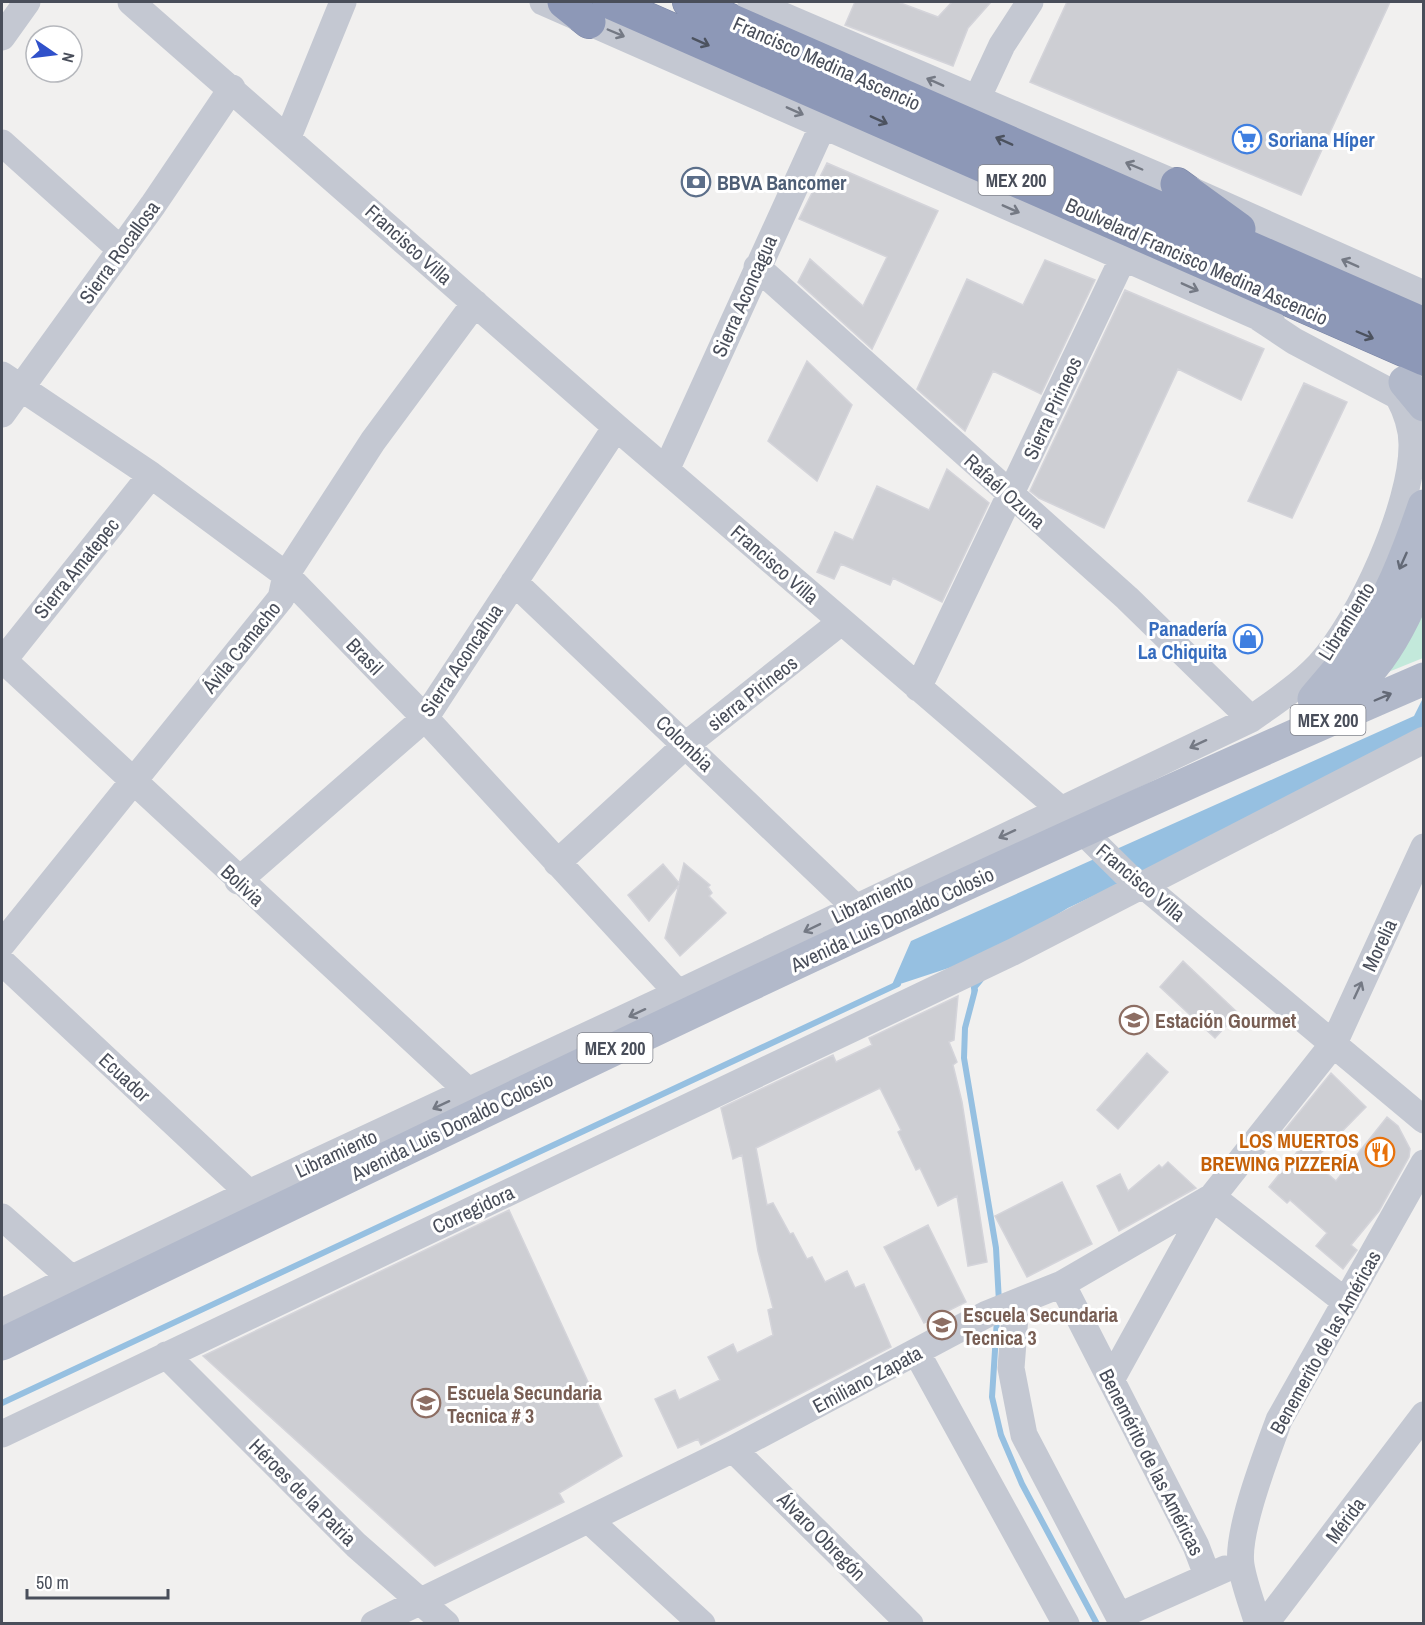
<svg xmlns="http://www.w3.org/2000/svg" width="1425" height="1625" font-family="'Archivo Narrow',sans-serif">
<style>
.green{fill:#c3e9db}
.water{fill:#96c0e1}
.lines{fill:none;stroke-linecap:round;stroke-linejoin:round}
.stream{stroke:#96c0e1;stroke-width:6}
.building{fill:#cdced3;stroke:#d4d4da;stroke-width:1.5}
.highway-casing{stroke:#7883a3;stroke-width:34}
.minor{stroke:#c4c8d2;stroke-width:27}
.major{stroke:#b2b9ca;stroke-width:33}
.highway{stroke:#8d98b7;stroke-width:33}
.oneway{stroke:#747984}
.oneway2{stroke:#4c525f}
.oneway3{stroke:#636976}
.labels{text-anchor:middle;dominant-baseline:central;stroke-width:6;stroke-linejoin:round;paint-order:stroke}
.shield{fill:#fff;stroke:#80838c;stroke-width:1.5}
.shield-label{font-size:18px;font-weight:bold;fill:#494e5a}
.street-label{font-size:20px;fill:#494e5a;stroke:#fff}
.shop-label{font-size:20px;font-weight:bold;fill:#366cbe;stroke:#fff;text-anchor:start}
.service-label{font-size:20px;font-weight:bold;fill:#4e5e75;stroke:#fff;text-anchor:start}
.education-label{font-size:20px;font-weight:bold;fill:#785e54;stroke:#fff;text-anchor:start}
.food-label{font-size:20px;font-weight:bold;fill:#c56008;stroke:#fff;text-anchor:end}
</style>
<rect width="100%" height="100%" fill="#f1f0ef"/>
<path class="green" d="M1423,593V658L1376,677Z"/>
<path class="water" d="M1423,698V740L1068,908L1019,938L972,995L967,962L891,987L911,941L1414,716Z"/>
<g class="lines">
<path class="stream" d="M975,990L965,1028L964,1058L996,1248L999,1302
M997,1319L992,1397L1001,1435L1022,1484L1097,1624
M2,1403L898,984"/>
</g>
<path class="building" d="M855,2H898L938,17L952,2H991L968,28L953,66L845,25Z
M1067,2H1390L1301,195L1030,82Z
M827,163L938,211L872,349L798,282L810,259L863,306L887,257L799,219Z
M1045,260L1095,280L1041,394L993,371L965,431L917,389L967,279L1023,305Z
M1125,290L1264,349L1241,400L1178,369L1104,528L1039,498L1030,491Z
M807,361L852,405L817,481L768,441Z
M1304,383L1347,402L1292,518L1248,501Z
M947,469L989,503L942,602L893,578L890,585L841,564L834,579L817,572L835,532L853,540L877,486L929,510Z
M684,863L710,885L708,887L712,893L709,896L726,913L680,956L665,938L679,885L649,921L628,895L663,864L679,883Z
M1183,961L1238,1013L1215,1038L1160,987Z
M958,996L954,1040L949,1042L957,1062L953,1065L962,1102L987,1262L968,1266L957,1196L938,1206L920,1168L916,1170L898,1132L901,1130L880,1088L756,1148L767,1205L773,1203L790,1234L793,1233L807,1259L812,1257L825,1282L847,1271L855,1288L864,1284L891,1347L701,1445L698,1439L678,1448L655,1399L675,1390L679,1400L720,1380L708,1357L733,1344L737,1353L773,1335L768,1310L773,1308L758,1251L742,1155L733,1159L721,1108L833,1055L836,1062L872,1045L869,1038Z
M1147,1053L1168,1072L1118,1129L1097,1110Z
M1331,1073L1366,1107L1313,1161L1336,1181L1387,1117L1398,1126L1410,1149L1409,1157L1379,1211L1351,1245L1357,1250L1343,1269L1316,1246L1327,1233L1290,1200L1287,1203L1269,1187L1301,1147L1284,1131Z
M1168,1162L1196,1188L1119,1231L1097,1186L1120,1174L1128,1191L1159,1165L1162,1168Z
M1062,1182L1092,1244L1027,1277L995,1216Z
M509,1210L622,1456L559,1493L564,1502L435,1566L203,1356Z
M928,1225L966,1302L924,1323L884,1247Z"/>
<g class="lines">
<g class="highway-casing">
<path id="highway" d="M564,2L589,22
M609,2L1424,359
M689,2L1424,324
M1177,184L1239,229"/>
</g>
<path class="minor" d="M131,2L616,427L1060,809L1132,880L1143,885L1424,1120
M543,2L1272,323
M751,2L1177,184L1424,294
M2,37L27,2
M969,116L1002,45L1030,2
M288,137L343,2
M2,143L120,249
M757,267L1127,598L1251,719
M2,375L151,475L286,575L425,718L678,993
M2,414L153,205L232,88
M667,468L824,123
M514,582L855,907
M2,659L480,1102
M2,662L151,475
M918,688L1123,258
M557,863L687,744L841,622
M238,881L425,718L616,427
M2,944L281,598L286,575L373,441L475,303
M2,962L249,1193
M2,1217L72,1279
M1062,1284L1196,1546L1207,1575
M1016,1303L1011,1368L1024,1435L1123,1624
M2,1312L249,1193L678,993L1251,719C1275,702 1299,686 1319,665C1360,621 1413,504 1412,444C1412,426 1406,411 1398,396L1294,341L1255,315
M917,1353L1066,1624
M166,1355L356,1545L446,1624
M1111,1380L1212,1197L1346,1302
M2,1434L1013,952L1424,740
M733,1449L910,1624
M590,1521L702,1624
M1119,1616L1225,1569
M374,1624L733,1449L987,1314L1062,1284L1212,1197L1334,1043L1424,847
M1258,1624C1252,1604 1244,1584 1241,1565C1236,1532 1267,1453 1279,1420L1424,1163
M1265,1624L1424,1415"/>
<path class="major" d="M1405,382L1424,405
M1314,699C1329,681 1345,663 1359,645C1388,605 1408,553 1424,506
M1318,708C1332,699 1348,691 1361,679C1390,652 1410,607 1424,570
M2,1344C473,1116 943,887 1424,679"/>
<use href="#highway" class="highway"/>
</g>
<defs><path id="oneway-shaft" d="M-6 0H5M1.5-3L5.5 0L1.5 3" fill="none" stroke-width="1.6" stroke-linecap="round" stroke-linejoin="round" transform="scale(1.5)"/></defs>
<g class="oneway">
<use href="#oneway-shaft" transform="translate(616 33) rotate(23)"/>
<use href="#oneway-shaft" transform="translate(935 82) rotate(-156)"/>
<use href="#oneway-shaft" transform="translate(795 111) rotate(24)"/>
<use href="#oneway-shaft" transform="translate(1134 166) rotate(-157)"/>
<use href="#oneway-shaft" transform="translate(1011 209) rotate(24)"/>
<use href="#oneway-shaft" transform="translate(1350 263) rotate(-156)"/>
<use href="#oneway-shaft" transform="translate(1190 287) rotate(24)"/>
<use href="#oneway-shaft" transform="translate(1198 744) rotate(155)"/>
<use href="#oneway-shaft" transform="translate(1007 834) rotate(155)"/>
<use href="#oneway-shaft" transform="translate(812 928) rotate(154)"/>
<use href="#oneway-shaft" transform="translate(1358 990) rotate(-65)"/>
<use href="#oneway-shaft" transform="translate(637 1013) rotate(155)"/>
<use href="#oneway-shaft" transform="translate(441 1105) rotate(155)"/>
</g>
<g class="oneway2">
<use href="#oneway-shaft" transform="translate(701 42) rotate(24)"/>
<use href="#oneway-shaft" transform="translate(879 120) rotate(24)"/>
<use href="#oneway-shaft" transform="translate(1004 141) rotate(-156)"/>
<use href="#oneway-shaft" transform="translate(1365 335) rotate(23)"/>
</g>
<g class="oneway3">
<use href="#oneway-shaft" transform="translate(1403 561) rotate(114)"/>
<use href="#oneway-shaft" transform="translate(1383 697) rotate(-23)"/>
</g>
<defs>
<g id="supermarket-ring" transform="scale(1.5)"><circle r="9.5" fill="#fff" stroke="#3f7fe0" stroke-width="1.5"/><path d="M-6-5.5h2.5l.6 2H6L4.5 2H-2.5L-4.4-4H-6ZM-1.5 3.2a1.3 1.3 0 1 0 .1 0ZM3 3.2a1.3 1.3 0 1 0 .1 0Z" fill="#3f7fe0"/></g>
<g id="bank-ring" transform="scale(1.5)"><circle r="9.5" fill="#fff" stroke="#5c6f8a" stroke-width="1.5"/><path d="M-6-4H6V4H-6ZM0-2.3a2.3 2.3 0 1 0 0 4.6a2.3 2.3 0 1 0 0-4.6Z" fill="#5c6f8a"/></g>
<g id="shop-ring" transform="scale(1.5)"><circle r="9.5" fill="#fff" stroke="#3f7fe0" stroke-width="1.5"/><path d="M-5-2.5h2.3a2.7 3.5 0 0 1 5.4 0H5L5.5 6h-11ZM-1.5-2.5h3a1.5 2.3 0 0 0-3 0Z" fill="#3f7fe0"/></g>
<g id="university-ring" transform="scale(1.5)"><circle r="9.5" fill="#fff" stroke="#8d6e63" stroke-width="1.5"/><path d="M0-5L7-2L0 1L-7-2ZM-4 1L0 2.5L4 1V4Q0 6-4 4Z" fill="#8d6e63"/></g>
<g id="restaurant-ring" transform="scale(1.5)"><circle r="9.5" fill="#fff" stroke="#e8710a" stroke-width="1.5"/><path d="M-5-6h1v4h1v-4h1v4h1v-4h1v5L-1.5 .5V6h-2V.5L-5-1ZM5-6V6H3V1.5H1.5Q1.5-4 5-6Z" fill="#e8710a"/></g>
<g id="school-ring" transform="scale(1.5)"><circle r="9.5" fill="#fff" stroke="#8d6e63" stroke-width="1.5"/><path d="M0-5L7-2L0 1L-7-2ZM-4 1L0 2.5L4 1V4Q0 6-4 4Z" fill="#8d6e63"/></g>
</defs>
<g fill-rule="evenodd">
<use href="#supermarket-ring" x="1247" y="139"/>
<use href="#bank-ring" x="696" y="182"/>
<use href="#shop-ring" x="1248" y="639"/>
<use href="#university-ring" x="1134" y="1020"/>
<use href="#restaurant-ring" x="1380" y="1152"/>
<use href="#school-ring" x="942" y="1325"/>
<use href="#school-ring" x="426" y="1403"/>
</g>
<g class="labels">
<g class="shield">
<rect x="978.5" y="165" width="75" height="30" rx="4.5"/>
<rect x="1290.5" y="705" width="75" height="30" rx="4.5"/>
<rect x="577.5" y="1033" width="75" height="30" rx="4.5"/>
</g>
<g class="shield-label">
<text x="1016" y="180">MEX 200</text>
<text x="1328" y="720">MEX 200</text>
<text x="615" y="1048">MEX 200</text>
</g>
<g class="street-label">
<text transform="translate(827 63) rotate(24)">Francisco Medina Ascencio</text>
<text transform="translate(409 244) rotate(42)">Francisco Villa</text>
<text transform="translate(119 252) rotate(-54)">Sierra Rocallosa</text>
<text transform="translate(1197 261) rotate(24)">Boulvelard Francisco Medina Ascencio</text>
<text transform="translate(744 296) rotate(-66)">Sierra Aconcagua</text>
<text transform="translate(1052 408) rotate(-65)">Sierra Pirineos</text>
<text transform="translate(1005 491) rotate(42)">Rafaél Ozuna</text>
<text transform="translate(775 564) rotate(41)">Francisco Villa</text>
<text transform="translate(76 568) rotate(-51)">Sierra Amatepec</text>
<text transform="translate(1346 621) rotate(-58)">Libramiento</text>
<text transform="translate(241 647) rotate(-51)">Ávila Camacho</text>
<text transform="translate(365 656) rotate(46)">Brasil</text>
<text transform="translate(461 660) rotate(-56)">Sierra Aconcahua</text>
<text transform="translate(752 693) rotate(-38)">sierra Pirineos</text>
<text transform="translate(685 743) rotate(44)">Colombia</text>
<text transform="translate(1141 882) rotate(40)">Francisco Villa</text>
<text transform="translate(243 885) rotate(43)">Bolivia</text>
<text transform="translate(872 898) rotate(-26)">Libramiento</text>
<text transform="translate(892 919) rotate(-25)">Avenida Luis Donaldo Colosio</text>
<text transform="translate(1379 945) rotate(-65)">Morelia</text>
<text transform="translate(125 1077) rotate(43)">Ecuador</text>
<text transform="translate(452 1126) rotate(-26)">Avenida Luis Donaldo Colosio</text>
<text transform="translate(336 1153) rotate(-25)">Libramiento</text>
<text transform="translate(473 1209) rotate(-25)">Corregidora</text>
<text transform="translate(1325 1342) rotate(-61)">Benemerito de las Américas</text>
<text transform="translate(867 1379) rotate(-28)">Emiliano Zapata</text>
<text transform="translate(1152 1462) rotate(63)">Benemérito de las Américas</text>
<text transform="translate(303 1492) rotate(45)">Héroes de la Patria</text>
<text transform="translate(1345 1520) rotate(-53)">Mérida</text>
<text transform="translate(822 1536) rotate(45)">Álvaro Obregón</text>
</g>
<g class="shop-label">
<text x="1268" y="139">Soriana Híper</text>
<text x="1227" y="628" text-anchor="end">Panadería<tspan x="1227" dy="23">La Chiquita</tspan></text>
</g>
<g class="service-label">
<text x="717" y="182">BBVA Bancomer</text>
</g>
<g class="education-label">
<text x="1155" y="1020">Estación Gourmet</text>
<text x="963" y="1314">Escuela Secundaria<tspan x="963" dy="23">Tecnica 3</tspan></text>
<text x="447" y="1392">Escuela Secundaria<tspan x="447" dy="23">Tecnica # 3</tspan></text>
</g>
<g class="food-label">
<text x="1359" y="1140">LOS MUERTOS<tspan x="1359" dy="23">BREWING PIZZERÍA</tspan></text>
</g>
</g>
<rect width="1425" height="1625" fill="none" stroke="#494e5a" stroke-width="6"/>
<g transform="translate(54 54) rotate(104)"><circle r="28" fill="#ffffff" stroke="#b6b8bd" stroke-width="1.5"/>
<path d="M0-4.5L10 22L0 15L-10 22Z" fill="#3051ca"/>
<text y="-9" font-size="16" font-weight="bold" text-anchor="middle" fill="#494e5a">N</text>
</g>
<path d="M27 1589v9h141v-9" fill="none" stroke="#494e5a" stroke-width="3"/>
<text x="36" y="1589" font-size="18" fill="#494e5a" stroke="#ffffff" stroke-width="4.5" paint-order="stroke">50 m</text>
</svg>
